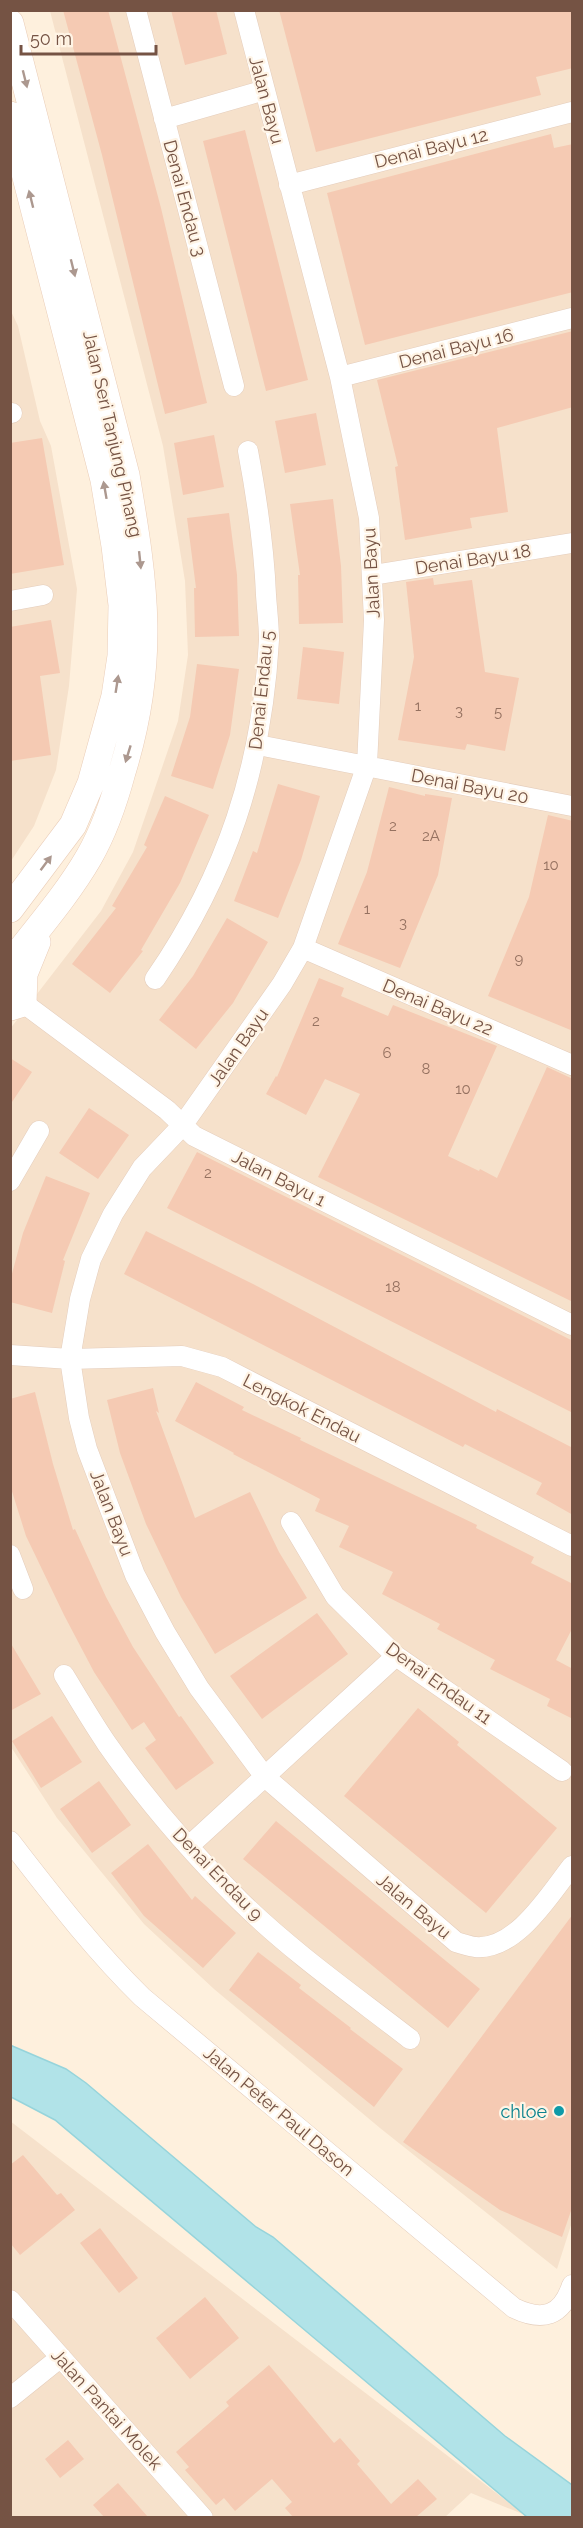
<svg xmlns="http://www.w3.org/2000/svg" width="583" height="2528" font-family="Raleway,sans-serif">
<style>
.residential{fill:#f6e1cb}
.water{fill:#b1e3e8;stroke:#96d4db;stroke-width:1.5}
.building{fill:#f5cab3}
.lines{fill:none;stroke-linecap:round;stroke-linejoin:round}
.minor-casing{stroke:#e4cdbc;stroke-width:21}
.secondary-casing{stroke:#eacdb8;stroke-width:28}
.minor{stroke:#fff;stroke-width:20}
.secondary{stroke:#fff;stroke-width:27}
.oneway{fill:#ac988f}
.culture-dot{fill:#0f9aa8;stroke:#fff4e5;stroke-width:2}
.labels{text-anchor:middle;dominant-baseline:central;stroke-width:4.5;stroke-linejoin:round;paint-order:stroke}
.number-label{font-size:15px;fill:#957160}
.street-label{font-size:18px;fill:#755344;stroke:#fff4e5}
.culture-label{font-size:18px;fill:#0d838f;stroke:#fff4e5;text-anchor:end}
</style>
<rect width="100%" height="100%" fill="#fef0dd"/>
<path class="residential" d="M50,11H572V2222L557,2269L380,2128L214,1989L144,1924L57,1818L11,1747L10,1029L101,911L133,852L178,721L188,655L185,581L163,446Z
M10,309L18,326L40,421L51,446L77,589L69,686L56,770L34,826L11,861Z
M10,2121L525,2515L471,2493L444,2518L11,2517Z"/>
<path class="water" d="M10,2045L66,2069L86,2083L256,2227L273,2237L505,2436L572,2485V2517H527L55,2120L11,2097Z"/>
<path class="building" d="M63,10H108L161,208L207,403L165,414L102,155Z
M171,10H216L227,54L185,65Z
M279,10H573V68L536,77L541,95L316,152Z
M245,130L308,380L266,391L203,141Z
M551,134L554,148L573,144V292L365,345L327,193Z
M573,331V407L497,428L508,512L470,518L472,528L405,540L395,467L398,466L377,380Z
M316,413L326,465L285,473L275,421Z
M214,435L224,487L183,495L174,443Z
M42,438L64,565L10,574V443Z
M333,499L341,566L343,623L299,624L298,575H300L290,504Z
M229,513L237,575L239,636L195,637L194,588H196L187,518Z
M433,578L434,585L472,580L485,672L519,678L505,751L467,744L465,750L398,740L414,657L406,582Z
M51,620L60,673L40,676L51,755L10,761V627Z
M303,647L344,652L339,704L297,699Z
M197,664L239,669L230,735L213,789L171,776L190,717Z
M278,784L320,796L301,860L278,918L234,901L253,851L257,853Z
M389,787L425,796V794L452,798L438,875L400,968L338,944L367,872Z
M165,796L209,815L180,883L141,950L143,951L110,993L72,964L116,908L112,906L147,847L144,845Z
M548,815L573,821V1031L488,996L529,897Z
M227,918L268,942L233,1003L196,1049L159,1020L193,976Z
M319,978L344,988L341,996L388,1016L393,1005L497,1046L448,1156L479,1171L480,1169L497,1178L547,1067L573,1079V1302L318,1177L360,1094L325,1079L306,1115L266,1094L276,1076L277,1077Z
M10,1058L32,1072L10,1105Z
M89,1108L129,1135L98,1179L59,1153Z
M197,1152L573,1341V1413L167,1208Z
M46,1176L90,1193L63,1260L65,1261L52,1313L10,1302V1281L23,1233Z
M146,1231L253,1284L496,1412L497,1409L573,1448V1515L536,1494L542,1483L465,1444L463,1447L124,1274Z
M196,1382L244,1407L242,1410L301,1438L300,1440L477,1525L476,1528L534,1557L531,1563L573,1584V1627L556,1660L573,1669V1719L547,1706L550,1699L490,1669L495,1660L437,1629L440,1624L382,1594L393,1572L339,1547L349,1526L315,1511L320,1499L233,1454L234,1453L175,1421Z
M153,1388L159,1413L156,1411L195,1518L250,1492L279,1552L307,1598L215,1654L181,1597L146,1524L120,1453L107,1400Z
M35,1392L53,1464L73,1530L75,1529L106,1597L133,1647L179,1717L181,1716L214,1763L176,1790L145,1748L156,1740L144,1722L132,1730L94,1672L64,1615L26,1536L10,1485V1399Z
M317,1613L348,1654L262,1719L230,1676Z
M10,1642L41,1694L10,1711Z
M418,1708L459,1742L457,1745L557,1828L486,1913L344,1796Z
M52,1716L82,1762L41,1788L12,1741Z
M99,1781L131,1825L92,1853L60,1809Z
M276,1821L480,1989L448,2028L243,1859Z
M148,1844L192,1900L195,1896L236,1933L203,1968L144,1916L111,1873Z
M573,1914V2205L562,2237L500,2210L403,2142Z
M258,1952L301,1985L299,1988L351,2028L350,2029L403,2069L374,2107L229,1990Z
M23,2155L57,2195L61,2193L75,2210L20,2255L11,2244L10,2165Z
M100,2228L138,2278L119,2293L80,2243Z
M205,2297L239,2338L190,2379L156,2338Z
M269,2365L334,2443L340,2438L360,2461L357,2464L391,2504L418,2479L437,2499L416,2517H293L285,2508L292,2502L272,2479L235,2511L224,2498L216,2505L185,2470L189,2467L176,2452L229,2406L226,2402Z
M68,2440L84,2459L60,2478L45,2459Z
M118,2483L148,2517H104L93,2505Z"/>
<g class="lines">
<g class="minor-casing">
<path id="minor" d="M136,10L234,386
M244,10L340,377L369,518L374,620L367,765L303,948L282,984L182,1126L142,1168L113,1214L91,1259L80,1299L70,1359L79,1418L87,1449L135,1575L165,1632L199,1688L265,1777L456,1942C462,1944 469,1946 475,1947C516,1951 550,1894 572,1866
M164,119L265,90
M289,185L572,112
M340,377L572,318
M10,413H12
M373,575L572,543
M10,601L43,595
M258,745L572,806
M303,948L572,1065
M155,979C227,874 262,768 269,640C269,625 267,610 266,595C264,546 257,499 248,451
M14,996L167,1110L194,1136L572,1325
M10,1181L39,1131
M10,1355L70,1359L182,1356L222,1367L572,1546
M291,1522L335,1596L396,1656L562,1771
M10,1555L23,1589
M64,1675C78,1698 92,1722 107,1744C146,1800 192,1853 240,1901C292,1952 352,1994 410,2039
M10,1841C52,1895 93,1949 142,1997L514,2308C543,2322 562,2316 572,2285
M189,1846L396,1656
M10,2300L203,2518
M10,2398L61,2357"/>
</g>
<g class="secondary-casing">
<path id="secondary" d="M10,23L126,475C145,586 156,662 122,772C114,802 104,831 89,857C67,895 37,929 10,964
M10,115L104,480L115,546L122,605L121,656L115,696L91,783L73,825L10,909
M10,1007L23,1003L24,974L37,942"/>
</g>
<use href="#minor" class="minor"/>
<use href="#secondary" class="secondary"/>
</g>
<defs><path id="oneway-solid" d="M-6-.8H1V-3.2L6.5 0L1 3.2V.8H-6Z" transform="scale(1.5)"/></defs>
<g class="oneway">
<use href="#oneway-solid" transform="translate(25 79) rotate(76)"/>
<use href="#oneway-solid" transform="translate(31 199) rotate(-104)"/>
<use href="#oneway-solid" transform="translate(73 268) rotate(76)"/>
<use href="#oneway-solid" transform="translate(105 490) rotate(-100)"/>
<use href="#oneway-solid" transform="translate(140 560) rotate(84)"/>
<use href="#oneway-solid" transform="translate(117 684) rotate(-81)"/>
<use href="#oneway-solid" transform="translate(128 754) rotate(107)"/>
<use href="#oneway-solid" transform="translate(46 863) rotate(-53)"/>
</g>
<circle class="culture-dot" cx="559" cy="2111" r="6"/>
<g class="labels">
<g class="number-label">
<text x="418" y="706">1</text>
<text x="459" y="711">3</text>
<text x="498" y="712">5</text>
<text x="393" y="826">2</text>
<text x="431" y="836">2A</text>
<text x="551" y="865">10</text>
<text x="367" y="909">1</text>
<text x="403" y="923">3</text>
<text x="519" y="959">9</text>
<text x="316" y="1021">2</text>
<text x="387" y="1053">6</text>
<text x="426" y="1069">8</text>
<text x="463" y="1089">10</text>
<text x="208" y="1173">2</text>
<text x="393" y="1287">18</text>
</g>
<g class="street-label">
<text transform="translate(267 100) rotate(75)">Jalan Bayu</text>
<text transform="translate(431 148) rotate(-14)">Denai Bayu 12</text>
<text transform="translate(185 198) rotate(75)">Denai Endau 3</text>
<text transform="translate(456 348) rotate(-14)">Denai Bayu 16</text>
<text transform="translate(113 434) rotate(77)">Jalan Seri Tanjung Pinang</text>
<text transform="translate(473 559) rotate(-9)">Denai Bayu 18</text>
<text transform="translate(371 573) rotate(-93)">Jalan Bayu</text>
<text transform="translate(261 690) rotate(-84)">Denai Endau 5</text>
<text transform="translate(470 786) rotate(11)">Denai Bayu 20</text>
<text transform="translate(438 1007) rotate(23)">Denai Bayu 22</text>
<text transform="translate(238 1047) rotate(-55)">Jalan Bayu</text>
<text transform="translate(279 1178) rotate(27)">Jalan Bayu 1</text>
<text transform="translate(302 1408) rotate(27)">Lengkok Endau</text>
<text transform="translate(112 1513) rotate(69)">Jalan Bayu</text>
<text transform="translate(439 1683) rotate(36)">Denai Endau 11</text>
<text transform="translate(218 1874) rotate(46)">Denai Endau 9</text>
<text transform="translate(414 1906) rotate(40)">Jalan Bayu</text>
<text transform="translate(279 2111) rotate(40)">Jalan Peter Paul Dason</text>
<text transform="translate(107 2409) rotate(48)">Jalan Pantai Molek</text>
</g>
<g class="culture-label">
<text x="547" y="2111">chloe</text>
</g>
</g>
<rect width="583" height="2528" fill="none" stroke="#755344" stroke-width="24"/>
<path d="M21 45v9h135v-9" fill="none" stroke="#755344" stroke-width="3"/>
<text x="30" y="45" font-size="18" fill="#755344" stroke="#fff4e5" stroke-width="4.5" paint-order="stroke">50 m</text>
</svg>
